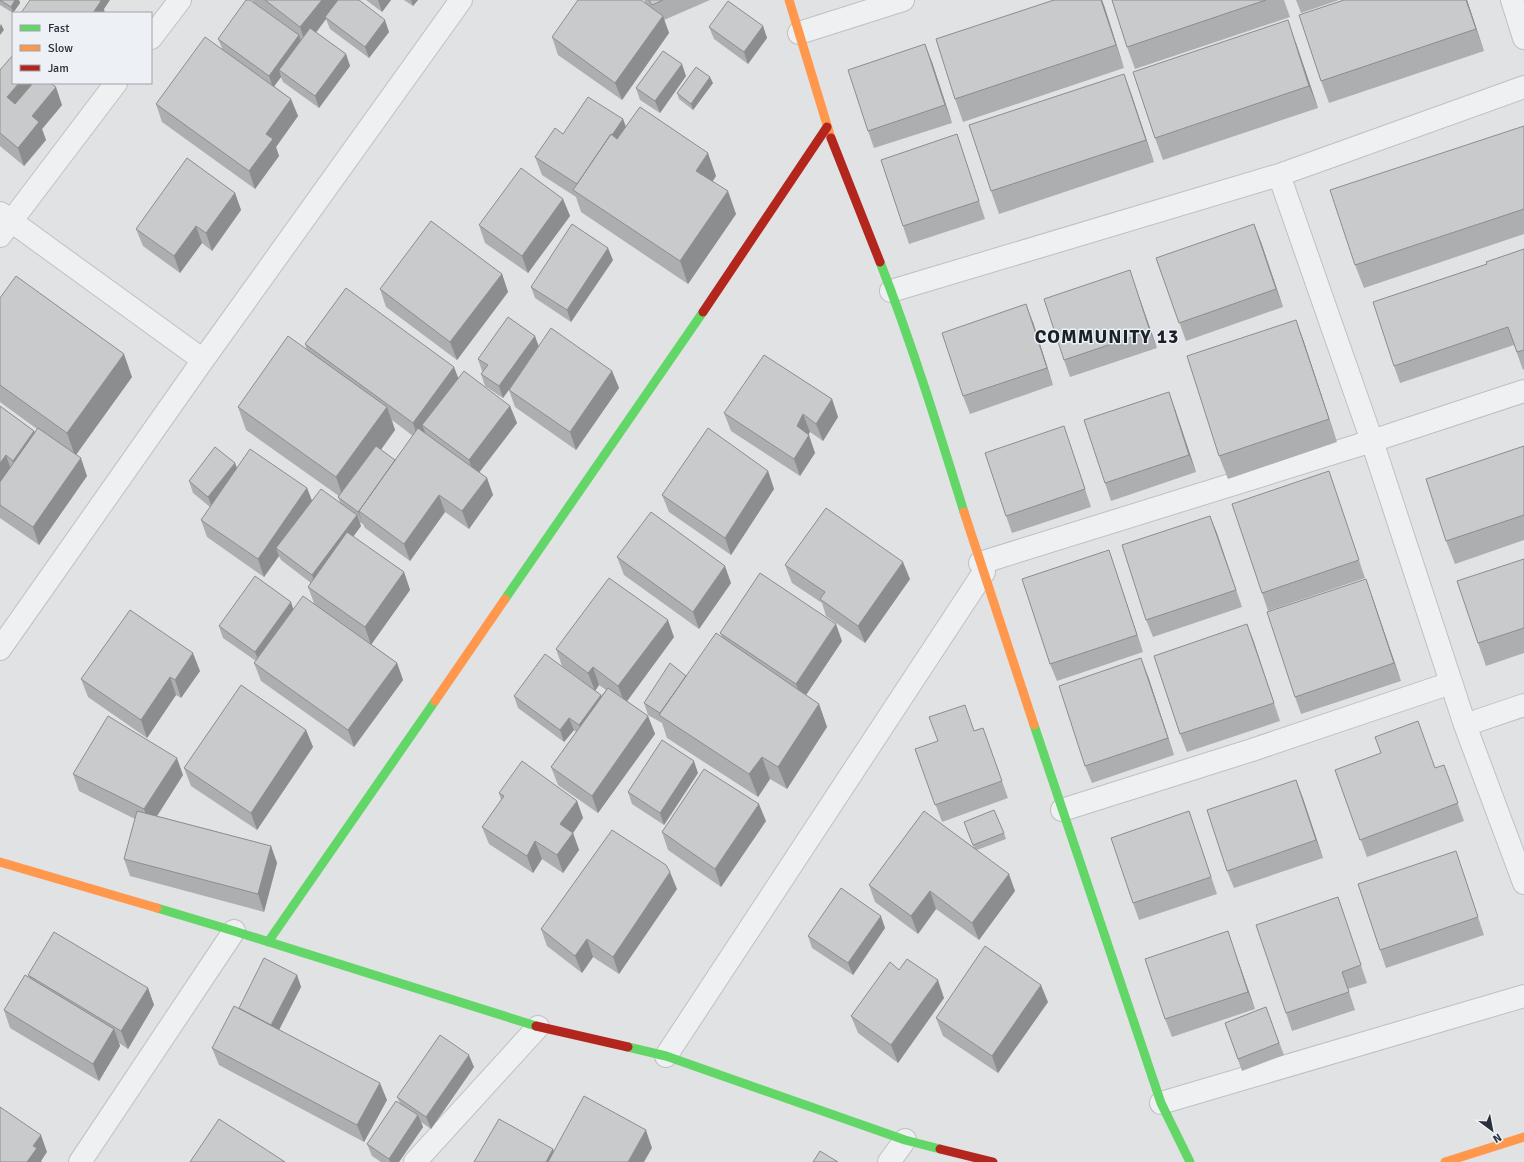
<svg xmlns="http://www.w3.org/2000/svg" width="1524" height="1162" font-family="Signika,sans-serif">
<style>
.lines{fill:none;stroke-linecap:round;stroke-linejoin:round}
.street-casing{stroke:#bec0c2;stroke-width:24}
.street{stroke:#eef0f1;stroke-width:22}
.fast{stroke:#63d668;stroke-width:9}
.slow{stroke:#ff974d;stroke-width:9}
.jam{stroke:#b3261e;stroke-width:9}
.wall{fill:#acaeaf;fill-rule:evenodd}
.shaded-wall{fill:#8c8d8f}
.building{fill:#c8cacc;stroke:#8c8d8f}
.labels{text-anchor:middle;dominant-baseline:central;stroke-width:3;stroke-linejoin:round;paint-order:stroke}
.district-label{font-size:19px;font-weight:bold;letter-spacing:1px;fill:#1b212b;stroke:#edf0f4}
</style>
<rect width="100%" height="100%" fill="#e0e2e4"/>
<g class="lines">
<g class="street-casing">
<path id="street" d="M1512,0L1524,38
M799,33L903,0
M151,38L180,0
M1279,175L1372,441L1465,725L1524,883
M0,213L203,360
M0,236L116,83
M891,291L1279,175L1524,87
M980,563L1372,441L1524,391
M0,649L203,360L461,0
M1465,725L1524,705
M1062,810L1252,750L1451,683
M666,1056L984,572
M1161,1103L1524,996
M80,1162L234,931
M415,1162L538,1027
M889,1162L905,1140"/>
</g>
<use href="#street" class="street"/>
<path class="fast" d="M880,262C912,344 938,428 964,512
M505,599L703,312
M1034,725L1161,1103L1190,1162
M157,908L234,931L536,1026
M268,942L435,701
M628,1047L666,1056L905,1140L940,1149"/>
<path class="slow" d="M789,0L831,138
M964,512L1034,725
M435,701L505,599
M0,862L157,908
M1445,1162L1524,1137"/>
<path class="jam" d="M831,138L880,262
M703,312L827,127
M536,1026L628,1047
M940,1149L993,1162"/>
</g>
<path class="wall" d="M0,0H19L20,3L13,13L0,5Z
M252,0H359L389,32L369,58L330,29L326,19L316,33L346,54L350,66L319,108L283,82L281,77L274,86L291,99L298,116L276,147L279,156L255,189L162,122L156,104L222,48L218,39L253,2Z
M366,0H391L382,12Z
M404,0H418L413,6Z
M644,0H710L664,20L669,33L622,100L558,55L552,37L646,4Z
M1054,0H1102L1124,68L963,122L955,99Z
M1112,0H1284L1290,17L1135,69L1127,47Z
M1296,0H1339L1301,13Z
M1467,0L1484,51L1329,103L1321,81Z
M763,26L767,38L748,64L714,39L709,27Z
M1296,43L1318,108L1163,160L1155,138Z
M932,62L952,123L874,148L868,131Z
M0,70L13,83L62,105L42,129L46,140L24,166L0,146Z
M1124,74L1132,96L1154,162L999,214L991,191Z
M686,76L660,113L640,100L636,88Z
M713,83L693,110L679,99L677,93Z
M623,119L626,127L716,176L713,181L736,214L688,284L581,212L576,197L542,175L535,157L563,134Z
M1524,126V234L1364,288L1355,265Z
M957,134L985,219L909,244L903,226Z
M235,193L241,210L212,251L202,243L180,273L143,246L136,229Z
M563,199L570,216L528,273L485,243L479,225Z
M1261,242L1283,307L1186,341L1156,258Z
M1524,249V369L1523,370L1514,345L1400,383L1394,366L1487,264Z
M613,260L571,322L535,298L531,287Z
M502,274L508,292L457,360L386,307L380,289Z
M1136,288L1157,348L1070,377L1064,360Z
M0,298L132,377L76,455L87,476L39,545L0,518V406L34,431L35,432L37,429L0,402Z
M1296,320L1304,342L1337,442L1228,479L1219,456Z
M1033,322L1053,385L970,414L963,396Z
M305,344L458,378L510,406L517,423L479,472L487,478L493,495L469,529L445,512L410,561L365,528L363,524L359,522L361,526L353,537L404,572L410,590L371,644L397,663L403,680L354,747L261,681L254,663L256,661L223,638L219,626L294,609L314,603L308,587L311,583L281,560L279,556L264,577L207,537L201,520L210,507L193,493L189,481L235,463L237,468L307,488L312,501L340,502L338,497L339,496L246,430L238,407L307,350ZM392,420L413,436L395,460L381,450L395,430Z
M539,346L612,371L619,388L576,450L515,407L509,390L503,398L485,386L481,374L483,371H482L478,359Z
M832,399L838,417L823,441L810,432L808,435L815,453L800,476L731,431L724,413Z
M1175,409L1196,472L1111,501L1105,483Z
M1070,444L1091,507L1012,533L1006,516Z
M1524,446V540L1455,564L1446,541Z
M768,471L774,489L731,555L669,512L662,495Z
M1329,471L1365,578L1268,611L1262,593Z
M1210,516L1242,607L1153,637L1146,620Z
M617,557L731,583L699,629L624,575Z
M1524,559V653L1486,666L1478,643Z
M785,565L910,579L865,643L826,616L822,603L792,583Z
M1115,568L1143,652L1057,681L1050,664Z
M1372,596L1401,681L1301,714L1295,697Z
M1247,624L1280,721L1187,752L1180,734Z
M720,633L842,641L806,695L819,704L827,727L787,789L770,779L758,797L667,738L662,723L648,715L644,703L686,676L722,637Z
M674,637L627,701L648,716L655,734L598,813L558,785L551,767L576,732L574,730L564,742L518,708L514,696L582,681L562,666L556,649ZM599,685L606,690L601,696L595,691Z
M200,671L181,698L176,695L147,738L88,697L81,679Z
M1148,676L1174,755L1092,783L1085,766Z
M983,728L1008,798L942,822L915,749Z
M306,730L313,747L257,830L191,786L184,768Z
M1444,765L1464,821L1367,857L1335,770L1435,768Z
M698,773L664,825L632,804L628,792Z
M73,774L183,775L157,816L271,846L277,863L264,912L130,876L124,859L135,819L79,791Z
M1296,780L1323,858L1234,888L1227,871Z
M499,793L577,801L583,818L573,833L579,850L563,873L542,859L533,873L489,844L482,827L501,800Z
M1189,811L1217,894L1139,920L1133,903Z
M766,821L721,887L668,850L662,832Z
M966,828L1004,833L1006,839L977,850L1015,891L979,940L936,909L918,934L875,902L869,885L974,848Z
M1462,869L1484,935L1386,968L1380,950Z
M677,889L619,974L593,957L582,973L547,946L541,929Z
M1338,897L1367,983L1348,989L1355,1010L1292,1031L1286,1013Z
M885,928L853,975L812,948L808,936Z
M1234,949L1255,1009L1172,1037L1165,1019Z
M899,970L944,998L898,1063L858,1033L851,1016Z
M28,975L148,988L154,1005L128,1049L119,1043L120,1046L99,1081L10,1028L4,1010L29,978Z
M297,975L301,987L279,1029L387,1100L364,1142L219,1065L212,1048Z
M1048,1002L998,1073L943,1036L936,1018Z
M1266,1007L1284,1055L1242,1071L1225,1023Z
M474,1067L431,1129L421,1122L423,1127L399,1162H381L372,1156L367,1144L400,1103L397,1097Z"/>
<path class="shaded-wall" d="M15,0H19L20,3L13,13L11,7Z
M96,0H110L104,9L105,13H93Z
M322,0H342L325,17L326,19L306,45L300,27Z
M378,0H391L382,12Z
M411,0H418L413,6Z
M1101,0H1102L1105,8L1124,68L1116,45Z
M1466,0H1467L1484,51L1476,29Z
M663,16L669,33L622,100L615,83Z
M385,20L389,32L369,58L365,47Z
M1288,20L1296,43L1318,108L1309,86Z
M1,24L4,30L0,35V26Z
M763,26L767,38L748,64L744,52Z
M299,35L303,47L279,70L281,77L273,88L269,76Z
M925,44L932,62L952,123L945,105Z
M346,54L350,66L319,108L315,96Z
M682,64L686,76L660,113L655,101Z
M1124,74L1132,96L1154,162L1146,140Z
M710,77L713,83L693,110L691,104Z
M19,83H37L13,115L7,97Z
M56,87L62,105L42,129L46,140L24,166L18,148L32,116Z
M291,99L298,116L276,147L279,156L255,189L249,171L266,134Z
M623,119L629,136L578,185Z
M708,153L716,176L704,193L696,171Z
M728,191L736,214L688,284L680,261Z
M235,193L241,210L212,251L206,233Z
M563,199L570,216L528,273L522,256Z
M1254,224L1261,242L1283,307L1276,289Z
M196,226L202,243L180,273L174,256Z
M608,248L613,260L571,322L567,310Z
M1130,270L1136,288L1157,348L1150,331Z
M502,274L508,292L457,360L450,342Z
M1026,304L1033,322L1053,385L1047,368Z
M1296,320L1304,342L1337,442L1329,419Z
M535,336L539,347L503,398L499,386Z
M124,354L132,377L75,456L67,433Z
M454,367L461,385L422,425L425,432L419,441L413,423Z
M612,371L619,388L576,450L570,432Z
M1169,392L1175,409L1196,472L1189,455Z
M832,399L838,417L823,441L816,424Z
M510,406L517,423L475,478L469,460Z
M387,407L395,430L344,500L336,477Z
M803,414L810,432L803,443L797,426Z
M34,431L41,448L20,478L13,461Z
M809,435L815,453L800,476L794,459Z
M6,455L12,473L0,490V463Z
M81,458L87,476L39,545L33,527Z
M235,463L239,474L213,509L208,497Z
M768,471L774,489L731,555L725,538Z
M487,478L493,495L469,529L462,511Z
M307,488L314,506L276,548L279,556L264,577L258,559Z
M439,495L445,512L410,561L404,544Z
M358,512H359L363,524Z
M357,515L361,526L316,587L312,575Z
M1210,516L1217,533L1242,607L1236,590Z
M1109,550L1143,652L1137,635Z
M903,562L910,579L865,643L858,626Z
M725,566L731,583L699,629L693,612Z
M404,572L410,590L371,645L365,627Z
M1366,579L1372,596L1401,681L1394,663Z
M291,602L295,614L260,664L255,652Z
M668,620L674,637L625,704L618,686Z
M836,624L842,641L802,701L796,684Z
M1247,624L1254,642L1280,721L1274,703Z
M193,653L200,671L181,698L175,680Z
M1141,658L1148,676L1174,755L1168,738Z
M397,663L403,680L354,747L348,730Z
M593,667L599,685L595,691L588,673Z
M170,677L176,695L147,738L141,720Z
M601,695L605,707L583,737L579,725Z
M819,704L827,727L787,789L778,767Z
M648,716L655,734L598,813L592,796Z
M569,718L574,730L564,742L560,730Z
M306,730L313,747L257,830L251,813Z
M762,757L770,779L758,797L749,774Z
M177,758L183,775L150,827L144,809Z
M694,761L698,773L664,825L660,813Z
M1296,780L1303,798L1323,858L1316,840Z
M577,801L583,818L573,833L579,850L563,873L557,855L560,824Z
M759,804L766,821L721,887L715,869Z
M535,841L542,859L533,873L527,856Z
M271,846L277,863L264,912L258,894Z
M670,872L677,889L619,974L613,957Z
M1009,874L1015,891L979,940L972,923Z
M930,891L936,909L918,934L911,916Z
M881,916L885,928L853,975L848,963Z
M1228,931L1234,949L1255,1009L1248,992Z
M587,939L593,957L582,973L575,956Z
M297,975L301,987L275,1038L271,1026Z
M938,980L944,998L898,1063L891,1045Z
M1041,985L1048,1002L998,1073L992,1056Z
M148,988L154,1005L128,1049L121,1031Z
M114,1029L120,1046L99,1081L93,1064Z
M469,1055L474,1067L431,1129L426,1117Z
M380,1083L387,1100L364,1142L357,1125Z
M418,1115L423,1127L399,1162H390L389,1159Z
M646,1130L652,1148L644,1162H628Z
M41,1135L47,1152L41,1161L42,1162H27L33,1146Z
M553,1149L558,1162H546Z"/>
<path class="building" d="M0,0H15L11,7Z
M30,0H100L101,1L93,13H21Z
M246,0H250L299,35L269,76L218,39Z
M265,0H322L300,27Z
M338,0H359L385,20L365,47L325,17Z
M578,0H641L663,16L615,83L552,37Z
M649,0H663L652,5Z
M1054,0H1101L1116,45L955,99L936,39Z
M1112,0H1266L1127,47Z
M1344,0H1466L1476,29L1321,81L1299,15Z
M728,1L763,26L744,52L709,27Z
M1288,20L1309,86L1155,138L1133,72Z
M310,28L346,54L315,96L279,70Z
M205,37L291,99L266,134L273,139L249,171L156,104Z
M925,44L945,105L868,131L848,70Z
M663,51L682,64L655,101L636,88Z
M13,55V83H19L7,97L15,104L33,83H50L56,87L32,116L39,122L18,148L0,133V70Z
M696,67L710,77L691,104L677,93Z
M1124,74L1146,140L991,191L969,125Z
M588,97L623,119L612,135L611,134L577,184L535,157L555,128L563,134Z
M640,107L708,153L696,171L728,191L680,261L573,190L611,134L617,139Z
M1524,126V209L1355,265L1330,190Z
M957,134L979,201L903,226L881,160Z
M187,158L235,193L206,233L196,226L174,256L136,229Z
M521,168L563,199L522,256L479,225Z
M431,221L502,274L450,342L380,289Z
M572,224L608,248L567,310L531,287Z
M1254,224L1276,289L1179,323L1156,258Z
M1524,249V350L1517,352L1508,327L1394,366L1373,302L1487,264L1486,262Z
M1130,270L1150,331L1064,360L1044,299Z
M16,276L124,354L67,433L0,385V298Z
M346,288L454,367L413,423L305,344Z
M1026,304L1047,368L963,396L942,333Z
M508,317L535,336L499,386L481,374L488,365L478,359Z
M1296,320L1329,419L1219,456L1187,356Z
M551,328L612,371L570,432L509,390Z
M288,336L387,407L336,477L238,407Z
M764,355L832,399L816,424L803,414L797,426L809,435L794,459L724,413Z
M464,371L510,406L469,460L422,425Z
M1169,392L1189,455L1105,483L1084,420Z
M0,406L34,431L13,461L6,455L0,463Z
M1064,426L1085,489L1006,516L985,453Z
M38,428L81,458L33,527L0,505V482Z
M418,428L487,478L462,511L439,495L404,544L359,511Z
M708,428L768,471L725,538L662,495Z
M376,446L395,460L359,511L358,512L338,497Z
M1524,446V515L1446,541L1426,479Z
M215,447L235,463L208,497L189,481Z
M250,449L307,488L258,559L201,520Z
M1329,471L1359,560L1262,593L1232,504Z
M321,489L357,515L312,575L276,548Z
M826,508L903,562L858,626L820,599L825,592L785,565Z
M651,512L725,566L693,612L617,557Z
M1210,516L1236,590L1146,620L1122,545Z
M347,532L404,572L365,627L308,587Z
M1109,550L1137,635L1050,664L1022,579Z
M1524,559V628L1478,643L1457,581Z
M760,573L836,624L796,684L720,633Z
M255,576L291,602L255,652L219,626Z
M609,578L668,620L618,686L593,667L588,673L556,649Z
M1366,579L1394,663L1295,697L1267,612Z
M303,596L397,663L348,730L254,663Z
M130,610L193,653L175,680L170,677L141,720L81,679Z
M1247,624L1274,703L1180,734L1154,656Z
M716,633L819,704L778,767L762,757L749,774L659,715Z
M545,654L601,695L579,725L569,718L560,730L514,696Z
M1141,658L1168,738L1085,766L1059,686Z
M670,663L686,676L660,713L644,703Z
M241,685L306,730L251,813L184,768Z
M608,688L648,716L592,796L551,767Z
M965,705L974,731L983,728L1002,781L935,805L915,749L938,741L929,717Z
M108,716L177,758L144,809L73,774Z
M1418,721L1435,768L1444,765L1458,803L1360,840L1335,770L1381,753L1375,737Z
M662,740L694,761L660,813L628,792Z
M522,761L577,801L560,824L573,833L557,855L535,841L527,856L482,827L504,796L499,793Z
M704,769L759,804L715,869L662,832Z
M1296,780L1316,840L1227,871L1207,810Z
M994,810L1004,833L973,845L964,822Z
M137,811L271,846L258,894L124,859Z
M924,811L1009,874L972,923L930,891L911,916L869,885Z
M1189,811L1211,877L1133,903L1111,838Z
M612,830L666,865L670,872L613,957L587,939L575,956L541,929Z
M1456,851L1478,917L1380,950L1358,884Z
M841,888L881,916L848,963L808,936Z
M1338,897L1361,965L1342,972L1349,992L1286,1013L1256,925Z
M1228,931L1248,992L1165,1019L1145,959Z
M54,932L148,988L121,1031L28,975Z
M985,946L1041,985L992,1056L936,1018Z
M264,958L297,975L271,1025L239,1008Z
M907,959L938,980L891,1045L851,1016L890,962L899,970Z
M25,975L114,1029L93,1064L4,1010Z
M234,1006L380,1083L357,1125L212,1048Z
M1266,1007L1279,1043L1238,1059L1225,1023Z
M440,1035L469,1055L426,1117L397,1097Z
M584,1096L646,1130L628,1162H548Z
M396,1101L418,1115L389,1159L367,1144Z
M0,1107L41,1135L33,1146L37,1148L27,1162H0Z
M219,1119L285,1162H190Z
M499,1119L553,1149L546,1162H474Z
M820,1151L838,1162H813Z"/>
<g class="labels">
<g class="district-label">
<text x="1107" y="337">COMMUNITY 13</text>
</g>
</g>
<rect x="12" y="12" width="140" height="72" fill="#edf0f4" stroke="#9fa3aa"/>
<rect x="20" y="25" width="20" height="6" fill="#63d668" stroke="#9fa3aa"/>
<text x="48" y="32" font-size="12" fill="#29303b">Fast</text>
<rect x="20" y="45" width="20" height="6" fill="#ff974d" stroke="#9fa3aa"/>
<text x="48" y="52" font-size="12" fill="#29303b">Slow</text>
<rect x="20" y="65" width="20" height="6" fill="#b3261e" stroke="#9fa3aa"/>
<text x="48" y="72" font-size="12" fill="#29303b">Jam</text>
<g transform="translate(1492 1130) rotate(148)" stroke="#edf0f4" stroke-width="3" paint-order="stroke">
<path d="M0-3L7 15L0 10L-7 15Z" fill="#29303b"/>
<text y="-6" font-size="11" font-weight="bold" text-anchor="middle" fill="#29303b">N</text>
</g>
</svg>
